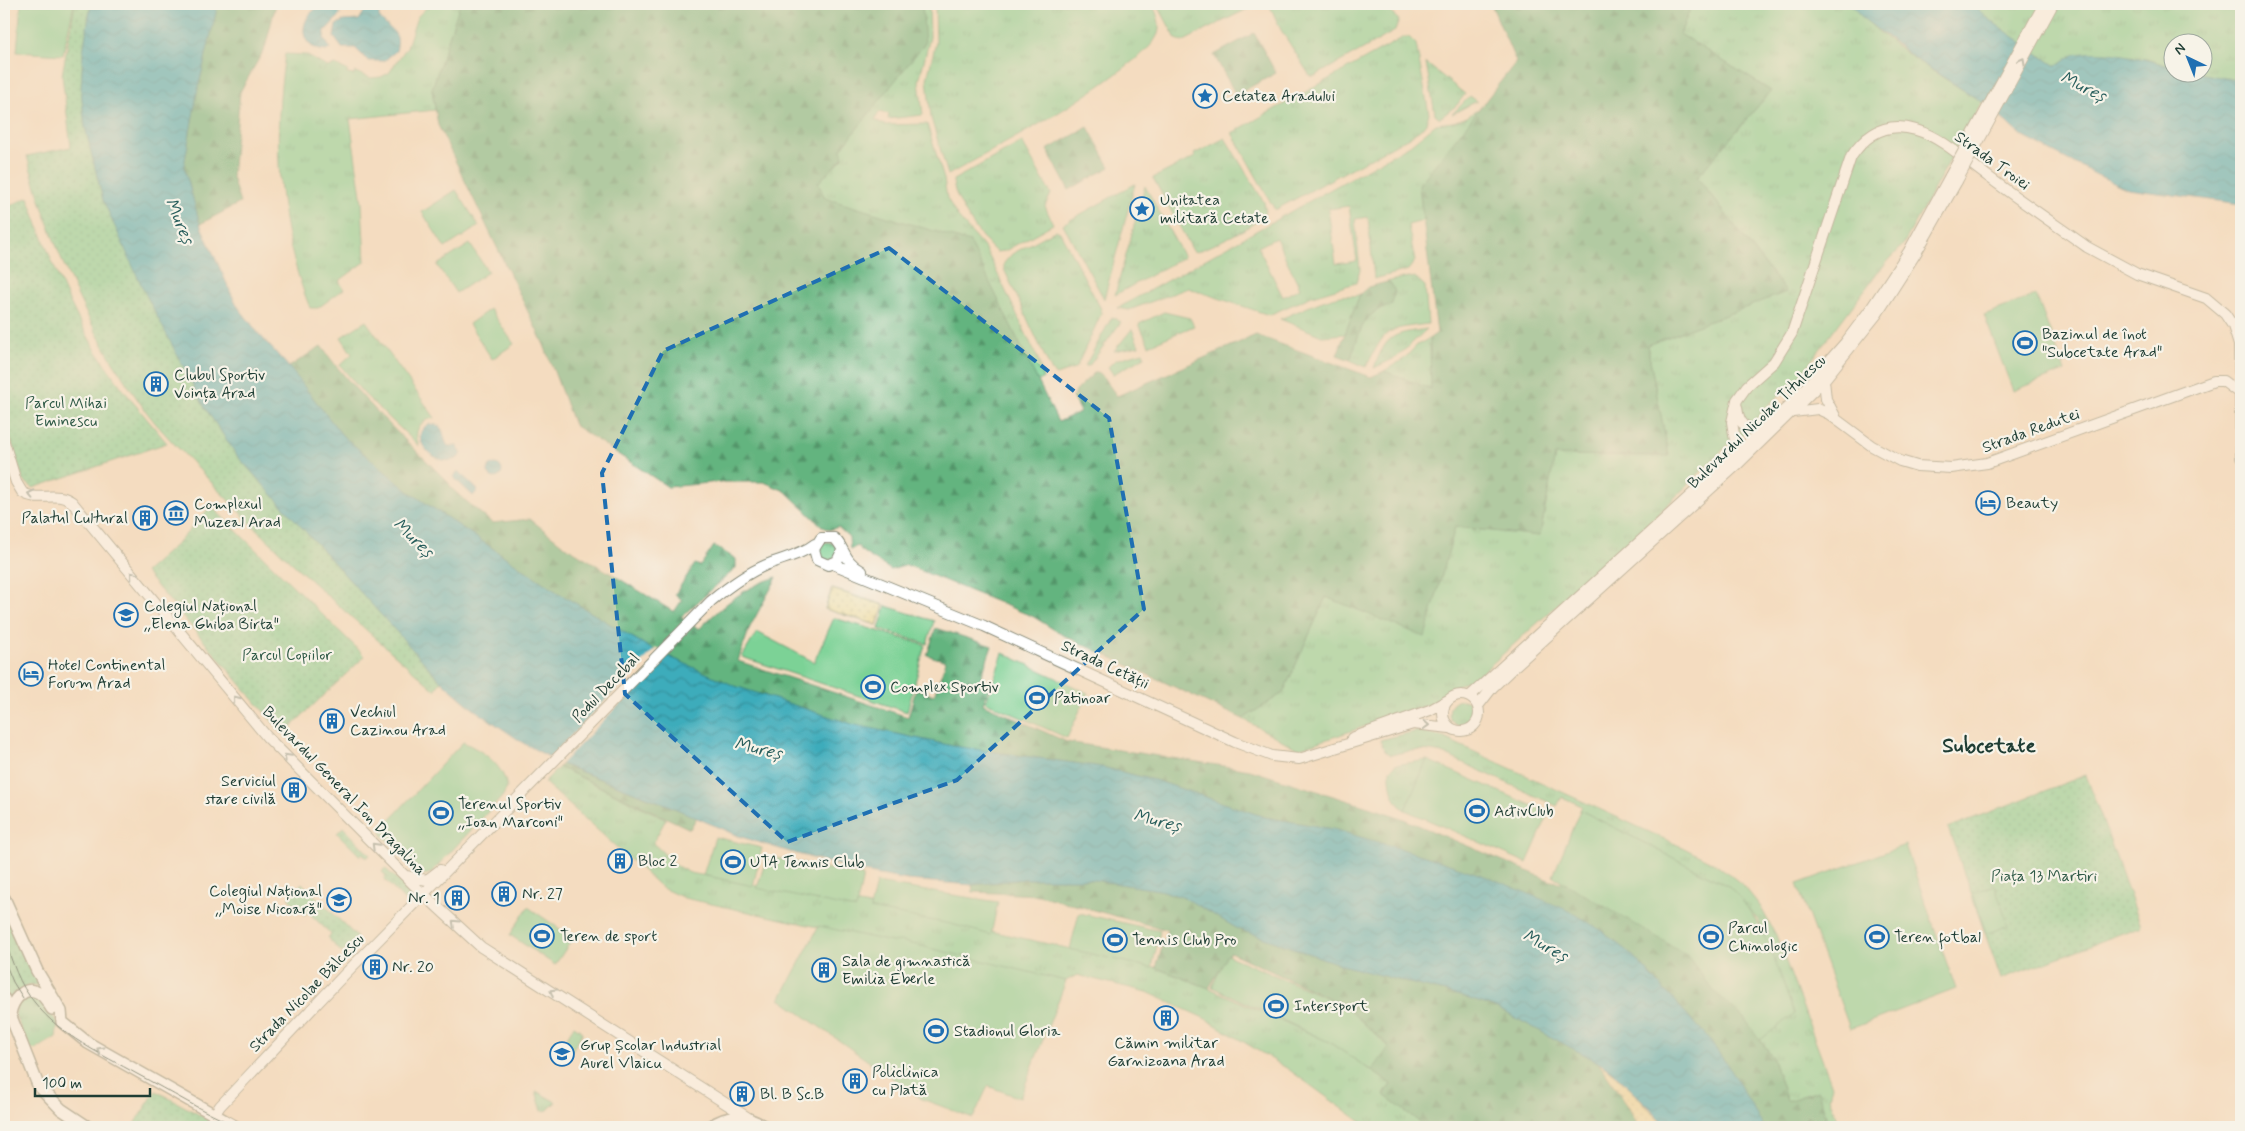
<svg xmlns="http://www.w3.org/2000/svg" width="2245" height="1131" font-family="Mynerve,sans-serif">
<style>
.grass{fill:url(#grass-tufts);stroke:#4d8865;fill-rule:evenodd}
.forest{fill:url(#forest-firs);stroke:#42785a}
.sand{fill:url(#sand-dots);stroke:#868c69}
.park{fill:url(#park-dots);stroke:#4d8865}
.pitch{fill:#7bd296;stroke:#4d8865}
.water{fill:url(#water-waves);stroke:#2e7478}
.pier{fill:#f4dcc0}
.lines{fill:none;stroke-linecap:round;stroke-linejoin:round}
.secondary-casing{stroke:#8a8c7a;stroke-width:12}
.primary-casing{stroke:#8a8c7a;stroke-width:14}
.secondary{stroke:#fff;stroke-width:10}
.primary{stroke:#fff;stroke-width:11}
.tram{stroke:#1f3d34;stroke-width:1}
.secondary-bridge-casing{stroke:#8a8c7a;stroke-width:12;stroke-linecap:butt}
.secondary-bridge{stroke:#fff;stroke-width:10}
.oneway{stroke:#8f9e9a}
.marked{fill:none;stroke:#1f6fb2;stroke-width:4;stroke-dasharray:10 6;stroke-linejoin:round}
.labels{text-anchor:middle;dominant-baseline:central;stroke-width:4.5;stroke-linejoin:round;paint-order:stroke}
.poi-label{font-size:16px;fill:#1f3d34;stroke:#f7f3e8;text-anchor:start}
.street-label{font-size:16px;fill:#1f3d34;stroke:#f7f3e8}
.park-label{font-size:16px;fill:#315b48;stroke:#f7f3e8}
.water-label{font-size:18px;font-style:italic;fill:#285e5c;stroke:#f7f3e8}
.district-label{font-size:21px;font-weight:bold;fill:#1f3d34;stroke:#f7f3e8}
</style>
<defs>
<pattern id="grass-tufts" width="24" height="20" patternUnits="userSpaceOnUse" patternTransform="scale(1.25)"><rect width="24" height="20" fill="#7bd296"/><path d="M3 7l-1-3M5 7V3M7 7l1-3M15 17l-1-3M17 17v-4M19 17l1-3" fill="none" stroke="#64ac7b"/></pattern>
<pattern id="forest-firs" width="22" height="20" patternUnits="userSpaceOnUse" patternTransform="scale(1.25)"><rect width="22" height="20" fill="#64b47f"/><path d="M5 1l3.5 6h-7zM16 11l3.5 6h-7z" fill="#529469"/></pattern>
<pattern id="sand-dots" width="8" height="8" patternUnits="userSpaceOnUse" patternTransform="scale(1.25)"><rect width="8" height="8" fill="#eeda9e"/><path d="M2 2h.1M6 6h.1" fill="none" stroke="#ccbc89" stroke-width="1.8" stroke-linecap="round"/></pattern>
<pattern id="park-dots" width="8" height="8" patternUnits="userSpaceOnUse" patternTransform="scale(1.25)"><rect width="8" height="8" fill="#7bd296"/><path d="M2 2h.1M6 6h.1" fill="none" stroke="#64ac7b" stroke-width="1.8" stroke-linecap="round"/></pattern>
<pattern id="water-waves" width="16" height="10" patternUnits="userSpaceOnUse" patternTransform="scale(1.25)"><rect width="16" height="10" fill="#3dacbb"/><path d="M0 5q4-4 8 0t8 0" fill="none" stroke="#338d99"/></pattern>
</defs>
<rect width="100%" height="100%" fill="#f7f3e8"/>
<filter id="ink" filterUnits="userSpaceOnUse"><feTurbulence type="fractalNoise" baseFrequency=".02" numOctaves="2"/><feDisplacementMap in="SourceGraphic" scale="10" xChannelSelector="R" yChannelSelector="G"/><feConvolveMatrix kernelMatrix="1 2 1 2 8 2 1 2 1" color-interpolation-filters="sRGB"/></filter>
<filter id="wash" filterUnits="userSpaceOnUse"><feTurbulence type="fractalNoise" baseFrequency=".0096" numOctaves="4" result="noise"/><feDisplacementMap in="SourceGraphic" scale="20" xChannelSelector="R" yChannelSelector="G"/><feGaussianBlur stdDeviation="1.12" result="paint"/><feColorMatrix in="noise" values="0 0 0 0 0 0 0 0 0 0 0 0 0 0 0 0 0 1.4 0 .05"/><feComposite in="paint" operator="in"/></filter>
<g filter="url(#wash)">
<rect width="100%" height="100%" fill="#f4dcc0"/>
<path class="grass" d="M430,4H460L432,89L435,110L350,119L362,203L365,262L339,281L344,289L318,308H310C277,227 272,139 285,54L306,55L327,67L335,65L347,70V74L354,75L355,72L371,78L381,77L389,73L407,47L417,17Z
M922,4H929L930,37L919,81L923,115L888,119L889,114L879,112L875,120L885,125L927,124L944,179L947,198L957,216L984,247L991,260L1038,359L1043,378L1038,382L970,243L824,198L818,183L843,158L841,149L924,43Z
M935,4H1152C1157,13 1162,26 1157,36C1150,50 1135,59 1124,68C1070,110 1008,141 948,175L931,118L927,79L936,42Z
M1157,4H1257L1182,42L1176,39Z
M1269,4H1381L1399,20L1395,31L1315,76H1310L1281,30Z
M1692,4H1850C1886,44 1936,73 1982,102L1903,245L1878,272L1799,377L1764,409L1744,434L1729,444L1653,519L1482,673L1451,689L1434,703L1298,749L1243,719L1283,693L1326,597L1425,636L1455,527L1540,536L1555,455L1669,456L1647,345L1786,292L1697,177L1771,91L1680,34Z
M1973,4H2241V81L2198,73L2202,72V42H2172V67L2146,59L2089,53L2071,56L2061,64L2054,65L1987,18Z
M1404,37H1409L1416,44L1429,114L1426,123L1420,130L1409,137L1275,210L1232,133Z
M1426,63L1465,94L1457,105L1440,118L1435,114Z
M1470,96L1477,101L1452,114Z
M1484,105L1419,185L1423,221L1408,225L1415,261L1408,270L1374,279L1368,217L1355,219L1360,270L1356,283L1312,296L1269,315L1188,288L1129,310L1118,308L1410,145L1436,124L1453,122L1467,117ZM1349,206L1357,261L1336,264L1328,209ZM1276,238L1300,288L1283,297L1258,247Z
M1225,138L1264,202L1266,212C1255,228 1215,243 1197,252L1193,251L1153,178L1195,157L1194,154Z
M1022,142L1051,194L1045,206L1053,224L1005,251L996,252C981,239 953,199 953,180Z
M1135,184L1104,299L1063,224Z
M1145,186L1184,257L1115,295Z
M1056,230L1060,232L1101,309V314L1077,366L1074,369L1056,375L1052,372L1004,269V263L1012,254Z
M1408,277L1416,278L1425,286L1428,324C1384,330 1387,327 1366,367L1350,360C1361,331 1360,315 1392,303L1386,282Z
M1360,294L1345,334L1322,336L1280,319C1300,311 1320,300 1341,296C1348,294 1353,298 1360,294Z
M1164,312L1190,318L1194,326L1149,345L1139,324Z
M1112,317L1121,322L1089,366H1085Z
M366,321L435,418C419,420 413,432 419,446L363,393L340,365L352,354L341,337Z
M1132,329L1139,346L1114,351Z
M1427,329L1397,357L1374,368C1387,334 1392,334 1427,329Z
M1430,338L1431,390L1384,371L1404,359L1417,345Z
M1143,352L1145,357L1113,374L1108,367L1115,360Z
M819 551a9 9 0 1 1 18 0a9 9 0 1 1-18 0Z
M1449 713a13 13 0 1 1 26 0a13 13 0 1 1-26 0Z
M1417,731L1440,736L1682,847L1719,866L1744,886L1760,906L1776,935L1832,1086L1829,1097L1840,1127H1829L1818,1091L1787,1101L1772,1057L1760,1040L1794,1013L1758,920L1730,887L1580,810L1582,806L1562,797L1557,806L1444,754C1425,748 1411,750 1391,755L1385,751L1380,740Z
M1427,760L1405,810C1393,803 1389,783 1390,770L1395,765Z
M559,767L666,819L653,843L677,866L690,873L919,915L1156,968L1209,988L1329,1042L1391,1084L1384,1095L1426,1127H1368L1288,1069L1206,1019L1147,992L1077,975L1066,981L684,898L662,888L544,782Z
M31,995L39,998L58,1023L56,1037L35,1050L29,1048L15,1015L17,1004Z
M536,1091L556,1102L548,1110L542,1111Z"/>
<path class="forest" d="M218,4H276L265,48L240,92L232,177L240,203L200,224L184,166L197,93Z
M460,4H922L925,43L841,149L843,157L818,183L825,198L970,242L1058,422L1080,412L1073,398L1077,389L1094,373H1100L1117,396L1256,335L1371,377L1384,371L1431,389L1430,338L1437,333L1419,185L1516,62L1491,4H1692L1680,34L1771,91L1697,177L1786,292L1647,345L1669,456L1555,455L1540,536L1455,527L1425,637L1326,597L1283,693L1243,719L1061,634L1034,617L907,565L891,570L864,553L858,546L850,549L849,537L838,527L829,530L822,526L785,491L764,482H719L668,487L574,425L544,345L438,125L432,89Z
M1254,33L1276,73L1236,95L1214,55Z
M1088,127L1110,167L1069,190L1047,150Z
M1387,282L1392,285L1395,292L1392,304C1360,314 1361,331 1350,360L1337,355L1360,294L1368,287Z
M321,346C358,397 403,437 448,482L452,489L492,523L530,519L562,544L674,612L682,600L675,594L695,564L700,566L714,546L736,559V568L681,617L699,629C725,604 742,588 777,577L750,627L738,661L908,717L916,689L934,695L946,661L927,655L936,628L992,646L980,680L990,685L983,704L1067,742L1250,770L1394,815L1551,881L1580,885L1686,954L1714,991L1745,1019L1772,1057L1787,1101L1818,1091L1829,1127H1764L1731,1070L1705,1034L1633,956L1496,880L1425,856L1333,829L1265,817L1158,781L1102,767L953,746L855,725L734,686L650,648L557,592L408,491L342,435L289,367Z
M561,764L697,817L690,829L559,767Z
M1024,879H1087L1159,890L1185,898L1238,929L1345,966L1460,996L1497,1008L1598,1062L1628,1106L1639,1127H1426L1384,1095L1391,1084L1372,1071L1389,1046L1344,1005L1230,952L1209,988L1156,968L1167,930L1038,895L973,892L972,885Z"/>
<path class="sand" d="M832,589L884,605L877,625L825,609Z
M1598,1062L1628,1085L1665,1127H1639L1628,1106Z"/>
<path class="park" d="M75,4H91L83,52L81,90L85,127L103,200L205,408L238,457L441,681L435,690C358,623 277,554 208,479C185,454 159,431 140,403C87,328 51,245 27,156L71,147L62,75Z
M28,197C45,245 62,291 87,335C108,374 139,409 167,443L33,488L23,480L4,416V209Z
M211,506L365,656L283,734L145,572L178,543Z
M2086,775L2141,926L2001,979L1948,828Z
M343,827L370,855L367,858L363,854L360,856L337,833Z
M385,868L413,895L406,902L384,879L386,876L382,872Z
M302,883L357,937L342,953L328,938L331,934L308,912L305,915L288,898Z
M4,912L40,985H29L9,998L4,984Z
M156,1091L222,1127H132Z"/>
<path class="pitch" d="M21,4H74L63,55L17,52Z
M456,190L479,226L445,248L422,212Z
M470,244L488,272L456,293L437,265Z
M2036,295L2065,371L2013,391L1984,315Z
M490,309L514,344L492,359L469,324Z
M886,606L934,621L927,644L879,629Z
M834,618L925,645L907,712L742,657L757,632L814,662Z
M1003,653L1088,693L1067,738L986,702Z
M463,742C483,751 504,765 507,788L502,797L431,873L425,875L382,835L381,829Z
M1427,760L1549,813L1527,863L1405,810Z
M1580,810L1730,887C1765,922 1778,968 1794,1014L1760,1040L1745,1019L1714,991L1686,954L1553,876Z
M715,837L762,848L753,886L703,875Z
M1905,845L1956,989L1850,1029L1797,884Z
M767,856L863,876L856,909L757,888Z
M876,883L998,902L991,935L951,924L870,909Z
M1995,885L2008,925L1986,934L1973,893Z
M528,907L573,938L555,965L510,935Z
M1079,913L1160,931L1152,968L1070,949Z
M819,926L892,942L900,941L1066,981L1020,1098L988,1086L973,1118L922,1099L780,999Z
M1227,955L1344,1005L1389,1047L1372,1071L1329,1042L1212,987Z
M574,1026L583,1032L566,1060L557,1054Z"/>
<path class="water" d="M91,4H218L197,93L184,166L200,224L236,304L259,334L289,367L342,435L408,491L557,592L650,648L735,686L855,725L953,746L1102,767L1158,781L1265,817L1333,829L1425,856L1496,880L1572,912L1602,931L1633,956L1705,1034L1731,1070L1764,1127H1665L1651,1109L1615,1074L1598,1062L1497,1008L1460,996L1345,966L1238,929L1185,898L1159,890L1087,879H1024L972,885L907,880L864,872L790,852L738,836L665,804L564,765L523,743L472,708L441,681L238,457L205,408L187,374L143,289L103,200L93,160L85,127L81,90L83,52Z
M369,4H384L379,7V17C389,31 402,30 396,51L384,61H368L355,48H342L334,37L336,25L343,21L359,20Z
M1850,4H1973L1987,18L2054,65C2064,66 2068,55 2077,54C2108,49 2143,58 2172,67V72L2198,73L2241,81V204L2128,189L2095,174L2024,137L1982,102L1921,63L1864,19Z
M320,6H331L341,14L325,31L324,38L330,48L327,51C298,50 297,18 320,6Z
M429,424C447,424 441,436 448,446H457L462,454C445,476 402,438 429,424Z
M488 471a7 7 0 1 1 14 0a7 7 0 1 1-14 0Z
M458,471L478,490L473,496L453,477Z"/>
<path class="pier" d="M656,648L668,654L560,765L549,759Z"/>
</g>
<g filter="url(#ink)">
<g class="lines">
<g class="secondary-casing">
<path id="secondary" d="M1824,380L1826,399L1835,416
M1737,407C1739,426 1747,431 1765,428
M1793,412L1818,409L1829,414L1872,446L1900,461L1917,466L1951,468L1987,463L2214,381H2223L2239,393
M4,442L16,482L22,492C37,503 57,490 72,502L267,737L419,890L481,947L750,1119
M1737,453L1732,422L1737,400L1747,386L1774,362L1792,333L1851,157C1866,134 1887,121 1916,130C1941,137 1965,160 1986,175C2019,200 2053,223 2087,247L2137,274L2206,298L2225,314L2233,326L2239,345L2241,458
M842,551L837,561L828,565L817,560L814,549L821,538H834C845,547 843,561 862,571
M833,564L984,626L1235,742L1272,756L1299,759L1413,724L1450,728
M1443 713a18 18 0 1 1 36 0a18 18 0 1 1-36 0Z
M1469,697L1790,405L1845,343L1872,307L1909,251L1950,176
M1478,706L1492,688L1516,665L1739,463L1824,380L1877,314L1916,253L1957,181
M1352,738L1430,710L1448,700
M406,876L427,880L440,870
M214,1115L220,1106L344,975L711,601C728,587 745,574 766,565C783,558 801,555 815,544"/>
</g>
<g class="primary-casing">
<path id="primary" d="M4,898L37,971L61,1011L62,1022L88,1043L236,1127
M4,999L38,1085L61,1109L88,1127
M10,1014C12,1001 24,984 39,993C45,996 48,1003 52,1009
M710,1127C728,1114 746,1115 765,1127"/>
</g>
<use href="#secondary" class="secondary"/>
<use href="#primary" class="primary"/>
<path class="tram" d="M4,938C12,961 19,985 35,1003C61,1036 101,1054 137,1074C171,1092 203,1112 238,1127
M4,960L13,982L23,998
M717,1127L735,1122L754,1127"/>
<g class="secondary-bridge-casing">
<path id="secondary-bridge" d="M1950,176L2044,4
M1957,181L2053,4"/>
</g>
<use href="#secondary-bridge" class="secondary-bridge"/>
</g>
<defs><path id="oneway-chevron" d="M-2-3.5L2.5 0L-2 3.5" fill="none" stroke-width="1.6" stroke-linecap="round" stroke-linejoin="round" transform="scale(1.25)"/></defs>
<g class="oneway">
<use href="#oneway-chevron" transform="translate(2022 61) rotate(-61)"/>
<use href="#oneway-chevron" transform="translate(31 494) rotate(-168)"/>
<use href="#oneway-chevron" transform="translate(133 575) rotate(-130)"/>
<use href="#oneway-chevron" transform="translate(236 699) rotate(-129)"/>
<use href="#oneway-chevron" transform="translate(1426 725) rotate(3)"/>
<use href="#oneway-chevron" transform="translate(287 757) rotate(-134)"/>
<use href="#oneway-chevron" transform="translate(375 846) rotate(-135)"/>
<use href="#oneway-chevron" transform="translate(455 923) rotate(-137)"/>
<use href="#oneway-chevron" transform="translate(553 992) rotate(-148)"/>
<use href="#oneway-chevron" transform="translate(100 1050) rotate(-149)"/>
</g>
</g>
<path d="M0 0H2245V1131H0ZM889,248L1109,418L1144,609L957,780L787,842L625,694L602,473L663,351Z" fill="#f4dcc0" fill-opacity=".55" fill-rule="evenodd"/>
<path class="marked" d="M889,248L1109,418L1144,609L957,780L787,842L625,694L602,473L663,351Z"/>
<defs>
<g id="sight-ring" transform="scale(1.25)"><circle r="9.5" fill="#f7f3e8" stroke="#1f6fb2" stroke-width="1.5"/><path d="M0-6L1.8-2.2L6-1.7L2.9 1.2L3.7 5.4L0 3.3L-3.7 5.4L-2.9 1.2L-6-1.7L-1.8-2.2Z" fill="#1f6fb2"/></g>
<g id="stadium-ring" transform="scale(1.25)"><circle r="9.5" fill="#f7f3e8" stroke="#1f6fb2" stroke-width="1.5"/><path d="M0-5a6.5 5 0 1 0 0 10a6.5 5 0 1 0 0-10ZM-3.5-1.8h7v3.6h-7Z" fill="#1f6fb2"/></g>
<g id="building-ring" transform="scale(1.25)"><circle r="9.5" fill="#f7f3e8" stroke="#1f6fb2" stroke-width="1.5"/><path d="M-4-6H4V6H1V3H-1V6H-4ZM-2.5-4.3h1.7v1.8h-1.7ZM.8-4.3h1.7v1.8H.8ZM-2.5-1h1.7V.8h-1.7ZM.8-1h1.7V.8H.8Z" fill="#1f6fb2"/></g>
<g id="hotel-ring" transform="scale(1.25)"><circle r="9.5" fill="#f7f3e8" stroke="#1f6fb2" stroke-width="1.5"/><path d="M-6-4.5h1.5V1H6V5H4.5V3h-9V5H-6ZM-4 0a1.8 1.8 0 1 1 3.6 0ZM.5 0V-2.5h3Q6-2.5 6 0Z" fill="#1f6fb2"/></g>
<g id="museum-ring" transform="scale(1.25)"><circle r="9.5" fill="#f7f3e8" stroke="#1f6fb2" stroke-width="1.5"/><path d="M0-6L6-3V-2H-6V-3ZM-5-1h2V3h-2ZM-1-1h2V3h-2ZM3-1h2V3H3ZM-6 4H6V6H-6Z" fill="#1f6fb2"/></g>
<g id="school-ring" transform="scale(1.25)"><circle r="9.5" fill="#f7f3e8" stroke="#1f6fb2" stroke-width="1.5"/><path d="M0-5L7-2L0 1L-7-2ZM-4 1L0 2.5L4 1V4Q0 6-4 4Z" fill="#1f6fb2"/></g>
</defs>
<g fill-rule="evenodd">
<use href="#sight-ring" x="1205" y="96"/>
<use href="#sight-ring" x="1142" y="209"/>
<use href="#stadium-ring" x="2025" y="343"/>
<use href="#building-ring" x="156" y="384"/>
<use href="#hotel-ring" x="1988" y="503"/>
<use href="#museum-ring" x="176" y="513"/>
<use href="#building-ring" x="145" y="518"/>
<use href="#school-ring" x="126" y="615"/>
<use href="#hotel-ring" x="31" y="674"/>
<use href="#stadium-ring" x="873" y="687"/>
<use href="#stadium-ring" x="1037" y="698"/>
<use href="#building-ring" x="332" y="721"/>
<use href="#building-ring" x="294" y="790"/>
<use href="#stadium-ring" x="1477" y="811"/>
<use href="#stadium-ring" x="441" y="813"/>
<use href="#building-ring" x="620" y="861"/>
<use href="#stadium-ring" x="733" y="862"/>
<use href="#building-ring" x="504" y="894"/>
<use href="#building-ring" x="457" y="898"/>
<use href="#school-ring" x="339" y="900"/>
<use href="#stadium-ring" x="542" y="936"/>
<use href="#stadium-ring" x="1711" y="937"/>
<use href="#stadium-ring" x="1877" y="937"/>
<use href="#stadium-ring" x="1115" y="940"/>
<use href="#building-ring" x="375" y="967"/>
<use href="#building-ring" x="824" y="970"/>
<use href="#stadium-ring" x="1276" y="1006"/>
<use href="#building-ring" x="1166" y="1018"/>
<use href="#stadium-ring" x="936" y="1031"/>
<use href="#school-ring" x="562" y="1054"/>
<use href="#building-ring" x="855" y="1081"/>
<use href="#building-ring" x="742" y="1094"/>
</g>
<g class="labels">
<g class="poi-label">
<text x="1222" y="96">Cetatea Aradului</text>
<text x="1160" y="200">Unitatea<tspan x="1160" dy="18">militară Cetate</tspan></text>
<text x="2042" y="334">Bazinul de înot<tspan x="2042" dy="18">"Subcetate Arad"</tspan></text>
<text x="174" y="375">Clubul Sportiv<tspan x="174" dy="18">Voința Arad</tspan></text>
<text x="2006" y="503">Beauty</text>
<text x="194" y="504">Complexul<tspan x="194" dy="18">Muzeal Arad</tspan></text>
<text x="128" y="518" text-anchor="end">Palatul Cultural</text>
<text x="144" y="606">Colegiul Național<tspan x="144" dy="18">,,Elena Ghiba Birta"</tspan></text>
<text x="48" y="665">Hotel Continental<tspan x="48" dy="18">Forum Arad</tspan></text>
<text x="890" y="687">Complex Sportiv</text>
<text x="1054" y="698">Patinoar</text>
<text x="350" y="712">Vechiul<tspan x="350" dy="18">Cazinou Arad</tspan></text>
<text x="276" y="781" text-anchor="end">Serviciul<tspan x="276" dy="18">stare civilă</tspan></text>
<text x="458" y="804">Terenul Sportiv<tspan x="458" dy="18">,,Ioan Marconi"</tspan></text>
<text x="1494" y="811">ActivClub</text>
<text x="638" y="861">Bloc 2</text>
<text x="750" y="862">UTA Tennis Club</text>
<text x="322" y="891" text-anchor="end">Colegiul Național<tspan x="322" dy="18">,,Moise Nicoară"</tspan></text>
<text x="522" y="894">Nr. 27</text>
<text x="440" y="898" text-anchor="end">Nr. 1</text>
<text x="1728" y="928">Parcul<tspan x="1728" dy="18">Chinologic</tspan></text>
<text x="560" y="936">Teren de sport</text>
<text x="1894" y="937">Teren fotbal</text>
<text x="1132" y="940">Tennis Club Pro</text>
<text x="842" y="961">Sala de gimnastică<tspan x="842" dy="18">Emilia Eberle</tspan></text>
<text x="392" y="967">Nr. 20</text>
<text x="1294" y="1006">Intersport</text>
<text x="954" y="1031">Stadionul Gloria</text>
<text x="1166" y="1043" text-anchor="middle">Cămin militar<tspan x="1166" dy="18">Garnizoana Arad</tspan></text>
<text x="580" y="1045">Grup Școlar Industrial<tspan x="580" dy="18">Aurel Vlaicu</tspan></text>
<text x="872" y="1072">Policlinica<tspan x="872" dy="18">cu Plată</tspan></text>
<text x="760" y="1094">Bl. B Sc.B</text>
</g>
<g class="street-label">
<text transform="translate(1992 161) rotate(36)">Strada Troiei</text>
<text transform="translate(1757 422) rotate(-44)">Bulevardul Nicolae Titulescu</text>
<text transform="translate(2031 431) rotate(-20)">Strada Redutei</text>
<text transform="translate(1105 665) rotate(25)">Strada Cetății</text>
<text transform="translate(606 688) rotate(-46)">Podul Decebal</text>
<text transform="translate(344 791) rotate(46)">Bulevardul General Ion Dragalina</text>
<text transform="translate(307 993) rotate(-46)">Strada Nicolae Bălcescu</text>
</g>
<g class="park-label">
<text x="66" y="403">Parcul Mihai<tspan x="66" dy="18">Eminescu</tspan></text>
<text x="287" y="655">Parcul Copiilor</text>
<text x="2044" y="876">Piața 13 Martiri</text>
</g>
<g class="water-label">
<text transform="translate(2083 87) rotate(26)">Mureș</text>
<text transform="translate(179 221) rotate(67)">Mureș</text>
<text transform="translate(413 538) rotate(44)">Mureș</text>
<text transform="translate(758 749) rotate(13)">Mureș</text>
<text transform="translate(1157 821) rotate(14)">Mureș</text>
<text transform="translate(1545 946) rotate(29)">Mureș</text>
</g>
<g class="district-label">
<text x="1989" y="746">Subcetate</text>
</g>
</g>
<rect width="2245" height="1131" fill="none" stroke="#f7f3e8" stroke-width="20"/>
<g transform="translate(2188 58) rotate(317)"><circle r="24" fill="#f7f3e8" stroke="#a1aaa0"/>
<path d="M0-4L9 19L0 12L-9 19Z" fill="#1f6fb2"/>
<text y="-8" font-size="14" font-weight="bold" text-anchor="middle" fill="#1f3d34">N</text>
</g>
<path d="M35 1088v8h115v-8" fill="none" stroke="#1f3d34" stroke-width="2.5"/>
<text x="42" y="1088" font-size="15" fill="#1f3d34" stroke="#f7f3e8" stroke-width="4" paint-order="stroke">100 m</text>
</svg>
